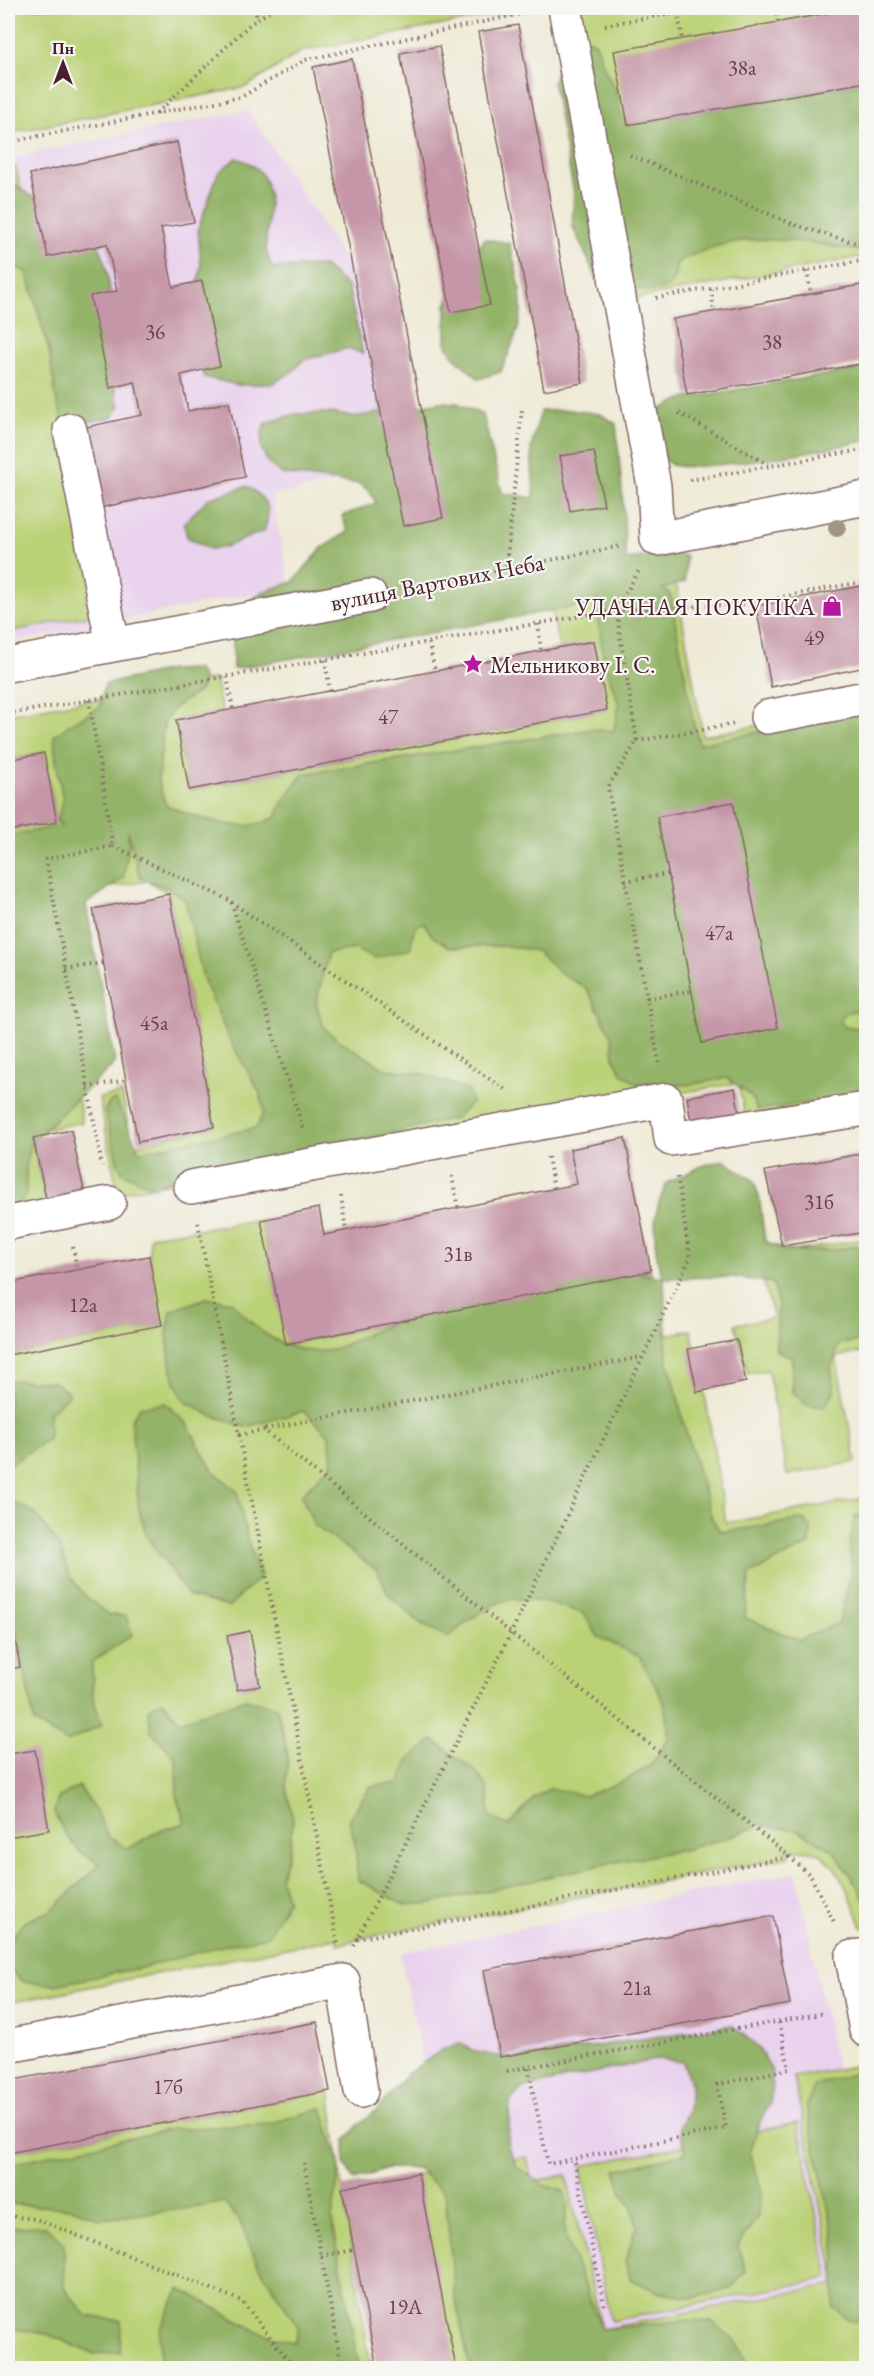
<svg xmlns="http://www.w3.org/2000/svg" width="874" height="2376" font-family="'EB Garamond',serif">
<style>
.built{fill:#e9d2ed}
.green{fill:#bad176;stroke:#827850;stroke-width:1.5}
.forest{fill:#93b367;stroke:#6e6949;stroke-width:1.5}
.building{fill:#c596a7}
.lines{fill:none;stroke-linecap:round;stroke-linejoin:round}
.minor-casing{stroke:#836666;stroke-width:36}
.path{stroke:#836666;stroke-width:4;stroke-dasharray:1.5 4.5;stroke-linecap:butt}
.minor{stroke:#fff;stroke-width:33}
.tree{fill:#a39382}
.labels{text-anchor:middle;dominant-baseline:central;stroke-width:4.5;stroke-linejoin:round;paint-order:stroke}
.number-label{font-size:21px;fill:#693d4a}
.street-label{font-size:24px;fill:#4a1f2b;stroke:#f6f6f2}
.poi-label{font-size:24px;fill:#4a1f2b;stroke:#f6f6f2;text-anchor:end}
</style>
<rect width="100%" height="100%" fill="#f6f6f2"/>
<filter id="ink" filterUnits="userSpaceOnUse"><feTurbulence type="fractalNoise" baseFrequency=".0167" numOctaves="2"/><feDisplacementMap in="SourceGraphic" scale="12" xChannelSelector="R" yChannelSelector="G"/><feConvolveMatrix kernelMatrix="1 2 1 2 8 2 1 2 1" color-interpolation-filters="sRGB"/></filter>
<filter id="wash" filterUnits="userSpaceOnUse"><feTurbulence type="fractalNoise" baseFrequency=".008" numOctaves="4" result="noise"/><feDisplacementMap in="SourceGraphic" scale="24" xChannelSelector="R" yChannelSelector="G"/><feGaussianBlur stdDeviation="1.35" result="paint"/><feColorMatrix in="noise" values="0 0 0 0 0 0 0 0 0 0 0 0 0 0 0 0 0 1.4 0 .05"/><feComposite in="paint" operator="in"/></filter>
<g filter="url(#wash)">
<rect width="100%" height="100%" fill="#eeead5"/>
<path class="built" d="M248,110L354,274L393,471L272,496L290,586L8,643V158Z
M796,1872L866,2211V2331L485,2368L400,1953Z"/>
<path class="green" d="M8,8H533L302,51L246,87L8,133Z
M572,8H866V256L628,300Z
M16,168L106,612L8,632V169Z
M674,572L703,736L866,705V1102L746,1122L738,1083L321,1154L118,1193L99,1098L122,1093L132,1146L214,1126L169,894L148,881L44,898L82,1122L31,1133L48,1208L8,1215V831L57,822L44,753L8,760V714L215,679L222,712L176,720L189,790L606,710L559,648L550,601Z
M261,1220L287,1344L651,1271L668,1335L691,1330L705,1395L726,1523L866,1498V1929L862,1927C854,1905 840,1864 818,1853C810,1849 798,1850 789,1850L790,1857L357,1939L338,1945L337,1938L8,2003V1355L162,1325L149,1256L150,1236Z
M866,1239V1351L836,1357L856,1462L787,1475L768,1370L748,1374L735,1324L774,1318L756,1257Z
M866,2064V2368H445L386,2253L343,2190L371,2368H8V2153L330,2091L342,2188L527,2157L532,2182L566,2175L602,2329L836,2284L794,2077Z
M798,2123L829,2278L611,2321L581,2166Z"/>
<path class="forest" d="M589,39L596,43L605,70L616,91L621,114L628,125L866,82V250L860,251C789,240 744,227 676,263C678,309 623,285 597,279L572,225L574,193L553,82L565,41Z
M236,158C281,170 267,212 266,245C266,253 269,261 272,268L324,266L348,287L363,354L349,348L303,360L293,371L272,384L237,385L204,377L196,296L201,266L198,229L218,173Z
M8,181C31,196 83,225 98,245C114,267 114,366 116,397L120,405L113,417L73,425L62,419L56,398L49,351L27,272L8,264Z
M485,239L509,243C515,264 521,286 521,308C521,330 508,352 501,372L479,379L452,355L446,343V306L458,270Z
M866,368V441C836,447 690,475 670,464C661,459 653,444 653,433C653,426 656,418 658,411L681,399Z
M441,402L457,403L483,415L502,493L534,498L531,448L541,411L570,410L600,414L616,424L623,502L626,560L669,552L686,556L685,582L662,589L669,593L671,597L693,721L699,744L834,717L860,714L866,718V1009L848,1012L840,1018L843,1026L866,1029V1095L757,1110L751,1096L727,1078L688,1085L636,1083L622,1073L614,1059L612,1037L587,989L561,973L537,951L508,946L450,947L432,936L424,923L416,925L412,938L411,949L374,959L355,949L328,953L316,1003L324,1028L337,1039L385,1069L421,1073L469,1091L472,1102L456,1118L266,1162L172,1179L153,1187L123,1173L118,1164L105,1110L110,1102L116,1100L139,1151C159,1149 177,1143 196,1140C217,1136 237,1133 257,1127L264,1111L260,1093L230,1041L203,978L185,899L166,887L140,878L128,831L129,845L123,878L86,904L115,1063L30,1143L26,1166V1193L21,1206L8,1209V836L63,825L57,822L63,800L56,761L54,736L72,723L99,708L105,684L170,670L197,669L203,678L201,690L175,707L164,723L158,781L166,805C188,815 229,829 253,825C261,824 269,820 276,817L282,803L303,774L592,729L614,731L619,704L605,666L596,608L598,600L583,605L233,669V636L236,610L263,592L293,582L322,548L348,532L342,516L376,503L370,492L360,484L282,474L268,463L261,447L262,432L266,423L295,414L330,413L354,417Z
M247,486C267,499 273,508 264,531L225,547L210,549L187,537L184,523L208,499Z
M723,1160L753,1180L759,1196L765,1241C791,1258 837,1249 866,1245V1340L839,1344L831,1368L834,1391L825,1407L807,1405L792,1392V1357L776,1350L778,1304L773,1283L732,1277L664,1278L667,1360L674,1380L683,1421L712,1519L720,1531C748,1530 775,1523 804,1519L811,1528L810,1544L750,1574L745,1618L799,1640L839,1623L852,1568L849,1547L855,1516L866,1515V1904L858,1887L833,1850L797,1830L760,1825L726,1838L687,1849L605,1864L433,1903L404,1905L358,1880L355,1843L349,1819L371,1786L399,1783L410,1758L433,1740L475,1771L487,1786L490,1817L509,1826L534,1798L551,1788L585,1796L624,1781L651,1765L669,1738L664,1702L639,1656L598,1637L584,1614C562,1606 537,1598 514,1599C495,1599 463,1625 448,1637L420,1623L389,1595L377,1570L314,1525L301,1495L332,1464L329,1435L304,1411L246,1427L210,1415L185,1401L176,1384L170,1363L167,1334L171,1311L206,1298L233,1302C255,1331 286,1354 325,1351C344,1349 375,1327 397,1322C476,1303 557,1289 638,1273L663,1278C655,1258 652,1228 658,1206C660,1198 664,1191 667,1183L702,1166Z
M8,1380L54,1382L70,1394L49,1413V1438L8,1466Z
M165,1403L187,1424L213,1471L237,1491L249,1545L261,1576L228,1607L189,1596L147,1537L139,1510L131,1420L140,1407Z
M10,1501L34,1512L60,1547L69,1575L87,1598L109,1615L126,1616L132,1635L92,1662L93,1697L102,1725L67,1742L34,1722L8,1585V1504Z
M246,1699L277,1707L288,1755L286,1786L293,1819L290,1850L280,1878L288,1900L267,1937L225,1945L140,1968L55,1985L22,1981L9,1969L8,1942L24,1922L52,1910L100,1864L79,1851L65,1834L54,1812L58,1798L79,1786L95,1810L109,1838L128,1849L156,1832L185,1823L177,1798L176,1759L151,1730L148,1709L162,1701L180,1721Z
M732,2025L757,2046L773,2073L770,2104L759,2123L750,2154L762,2192L758,2216L738,2245L746,2271L730,2289L694,2298L661,2293L630,2279L625,2261L637,2226L632,2208L622,2193L615,2170L686,2153L680,2127L688,2110L691,2086L683,2062L659,2059L522,2088L510,2102L508,2147L517,2167L545,2186L563,2190L568,2204L564,2225L568,2244L602,2329L690,2320L712,2322L733,2338L751,2368H470L455,2296L445,2194L418,2168H390L354,2180L344,2163L346,2140L360,2123L379,2108L408,2073L442,2050L459,2043L476,2052L513,2059Z
M856,2073L866,2080V2322L851,2321L834,2308L835,2240L806,2106L815,2085Z
M322,2108L340,2167L332,2218L359,2368H160V2330L179,2289C221,2307 247,2334 294,2342L299,2328L257,2263L240,2222L224,2202L198,2207L100,2219L72,2208L8,2204V2164L172,2129L269,2124Z
M45,2226L64,2243V2288L87,2316L121,2321L120,2352L94,2354L47,2334L14,2329L8,2352V2227Z"/>
<g id="blocks">
<path class="building" d="M858,8H866V82L628,125L614,51Z
M518,25L583,383L544,390L478,32Z
M439,46L490,305L451,312L400,53Z
M352,59L443,518L403,526L313,67Z
M177,142L194,222L161,228L173,287L202,281L220,366L181,375L188,411L229,402L245,477L99,508L82,428L142,415L135,382L110,388L90,296L117,291L107,244L48,257L30,174Z
M866,284V363L687,395L673,319Z
M594,451L604,505L570,511L560,456Z
M866,585V667L771,687L756,606Z
M594,641L607,710L189,790L176,720Z
M44,753L57,822L8,831V760Z
M733,802L778,1028L702,1043L657,817Z
M169,894L214,1127L138,1142L93,909Z
M735,1088L740,1119L692,1128L687,1097Z
M71,1130L86,1200L48,1208L33,1138Z
M625,1138L651,1271L286,1344L261,1220L319,1208L324,1235L577,1184L570,1149Z
M866,1153V1232L782,1246L765,1171Z
M149,1256L162,1325L8,1355V1283Z
M737,1340L746,1382L697,1392L688,1349Z
M8,1598L20,1667L8,1670Z
M250,1631L260,1686L237,1690L227,1636Z
M35,1750L49,1830L8,1837V1754Z
M773,1916L790,2004L500,2057L484,1970Z
M317,2022L330,2091L8,2153V2081Z
M418,2173L456,2368H377L342,2188Z"/>
</g>
</g>
<g filter="url(#ink)">
<use href="#blocks" fill-opacity="0" stroke="#836666" stroke-width="1.5"/>
<g class="lines">
<g class="minor-casing">
<path id="minor" d="M565,8L654,486L657,539L866,498
M70,430L113,645
M8,665L370,596
M767,717L866,698
M191,1187L666,1100L671,1139L866,1109
M8,1223L109,1203
M866,1955L852,1957L866,2030
M8,2046L343,1981L361,2091"/>
</g>
<path class="path" d="M255,8L257,19
M519,8L528,12
M776,8L778,22
M678,12L682,39
M605,25L702,8
M157,113L250,24L274,8
M8,142L241,97L305,60L530,12
M630,155L795,225L866,246
M807,271L811,294
M711,289L714,312
M656,298L866,260
M679,413L769,465
M690,480L866,449
M506,567L522,409
M405,589L621,546
M538,624L541,651
M429,643L435,671
M325,660L330,691
M227,677L233,710
M89,700L113,846L46,859L102,1166
M8,714L616,610L640,569
M637,741L734,724
M113,846L231,901L303,1129
M625,881L668,874
M231,902L507,1091
M66,969L103,963
M647,998L691,991
M659,1063L608,787L637,741L616,610L746,604L866,581
M87,1087L126,1080
M548,1157L554,1189
M452,1176L458,1208
M341,1196L346,1231
M198,1223L239,1435L264,1430L511,1633L790,1857L810,1875L835,1924
M73,1247L77,1270
M265,1429L642,1357
M239,1435L338,1945
M357,1939L789,1857
M354,1946L511,1633L690,1258L677,1174
M528,2068L548,2164L574,2159
M507,2071L825,2013
M304,2163L342,2368
M8,2216L36,2219L242,2301L294,2368
M321,2256L354,2250
M604,2305L574,2159L726,2128L717,2085L789,2069L779,2021
M341,2366L376,2361"/>
<use href="#minor" class="minor"/>
</g>
<circle class="tree" cx="837" cy="528" r="9"/>
</g>
<defs>
<g id="shop-bare" transform="scale(1.62)"><path d="M-5-2.5h2.3a2.7 3.5 0 0 1 5.4 0H5L5.5 6h-11ZM-1.5-2.5h3a1.5 2.3 0 0 0-3 0Z" fill="#b5179e" stroke="#f6f6f2" stroke-width="2.5" paint-order="stroke"/></g>
<g id="sight-bare" transform="scale(1.62)"><path d="M0-6L1.8-2.2L6-1.7L2.9 1.2L3.7 5.4L0 3.3L-3.7 5.4L-2.9 1.2L-6-1.7L-1.8-2.2Z" fill="#b5179e" stroke="#f6f6f2" stroke-width="2.5" paint-order="stroke"/></g>
</defs>
<g fill-rule="evenodd">
<use href="#shop-bare" x="832" y="606"/>
<use href="#sight-bare" x="473" y="664"/>
</g>
<g class="labels">
<g class="number-label">
<text x="742" y="67">38а</text>
<text x="155" y="331">36</text>
<text x="772" y="341">38</text>
<text x="814" y="637">49</text>
<text x="388" y="716">47</text>
<text x="719" y="932">47а</text>
<text x="154" y="1022">45а</text>
<text x="819" y="1201">31б</text>
<text x="458" y="1253">31в</text>
<text x="83" y="1304">12а</text>
<text x="637" y="1987">21а</text>
<text x="168" y="2086">17б</text>
<text x="405" y="2306">19А</text>
</g>
<g class="street-label">
<text transform="translate(437 582) rotate(-11)">вулиця Вартових Неба</text>
</g>
<g class="poi-label">
<text x="815" y="606">УДАЧНАЯ ПОКУПКА</text>
<text x="490" y="664" text-anchor="start">Мельникову І. С.</text>
</g>
</g>
<rect width="874" height="2376" fill="none" stroke="#f6f6f2" stroke-width="30"/>
<g transform="translate(63 63)" stroke="#f6f6f2" stroke-width="4.5" paint-order="stroke">
<path d="M0-4.5L10 22L0 15L-10 22Z" fill="#4a1f2b"/>
<text y="-9" font-size="16" font-weight="bold" text-anchor="middle" fill="#4a1f2b">Пн</text>
</g>
</svg>
